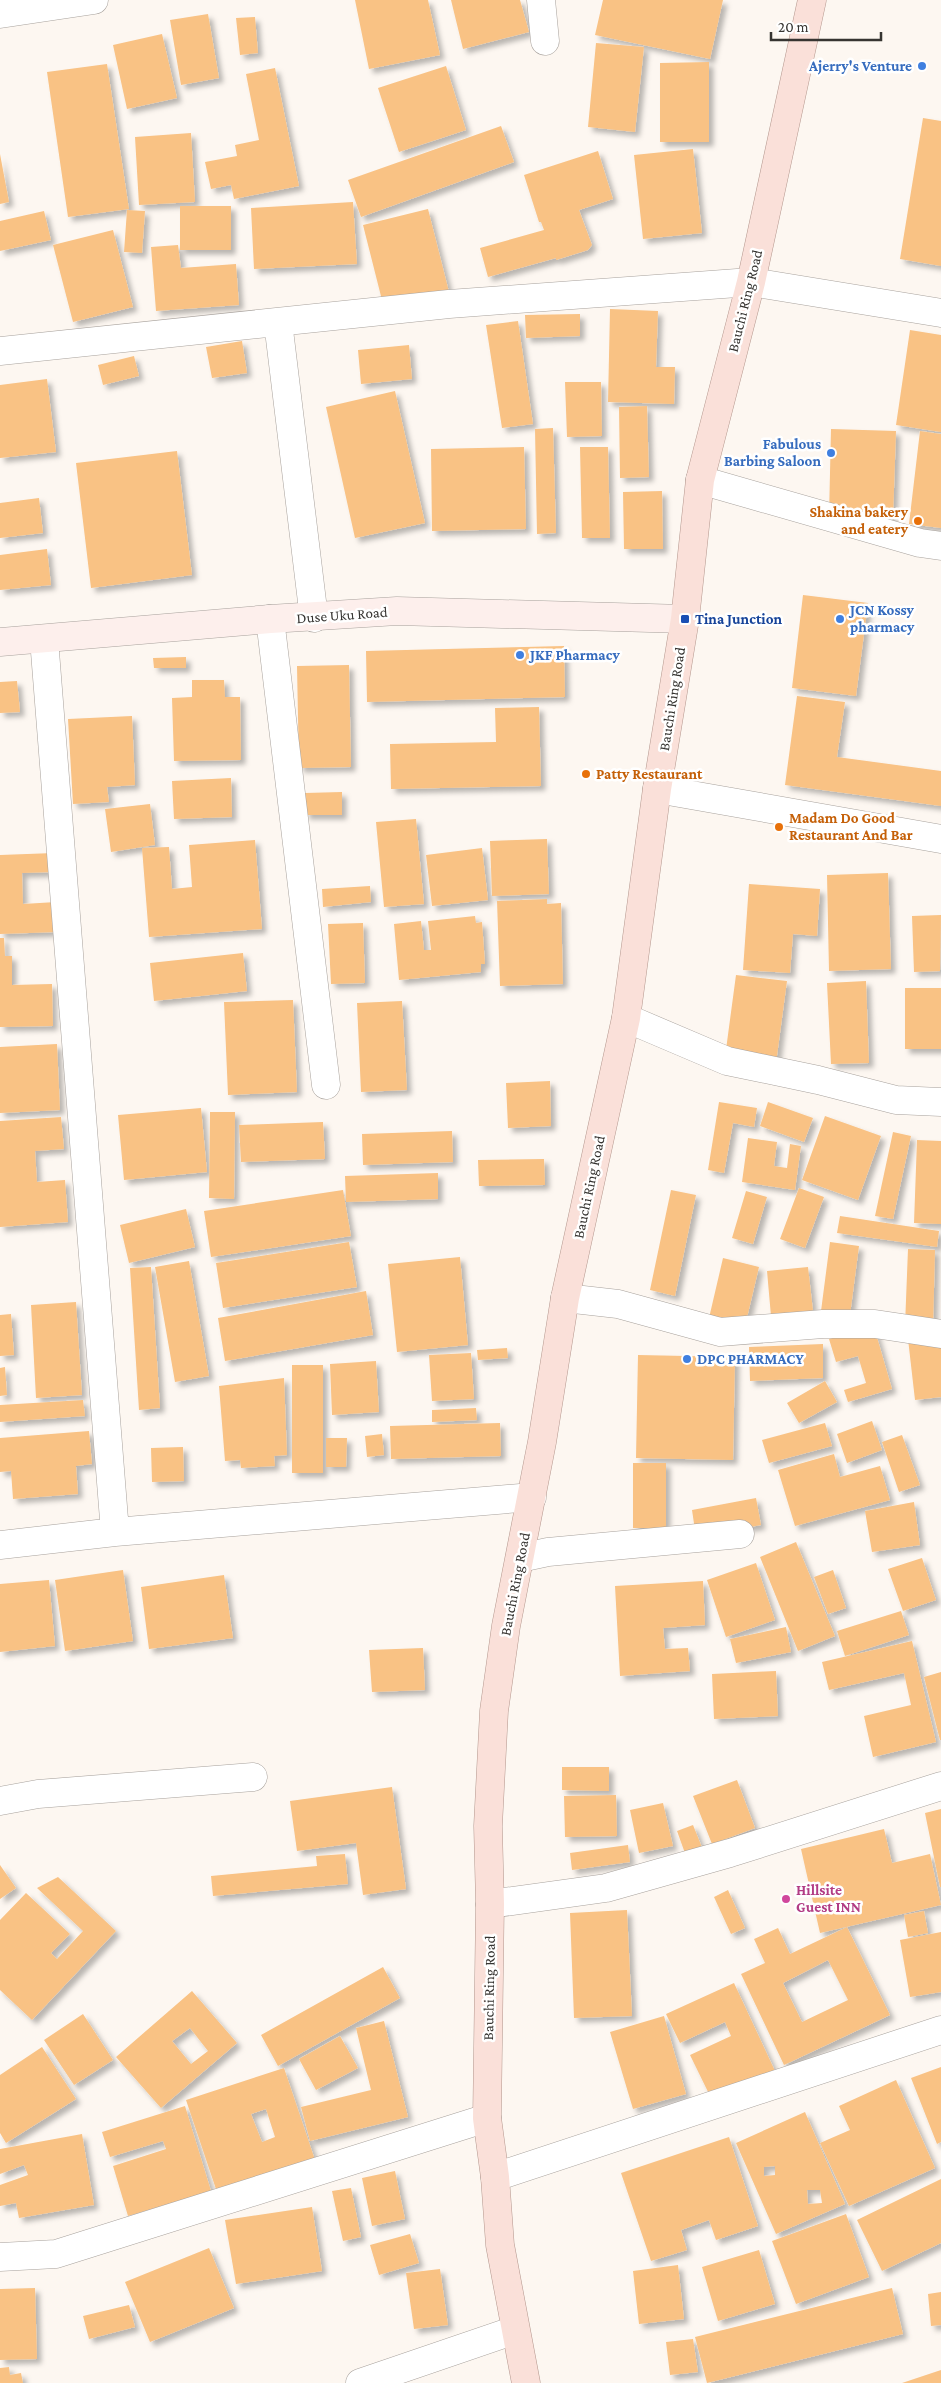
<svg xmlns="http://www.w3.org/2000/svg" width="941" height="2383" font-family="'Crimson Pro',serif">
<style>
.building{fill:#f9c284;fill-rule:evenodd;filter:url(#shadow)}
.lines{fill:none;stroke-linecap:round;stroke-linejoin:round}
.street-casing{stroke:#a8a29d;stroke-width:29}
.secondary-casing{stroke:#a8a29d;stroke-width:29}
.primary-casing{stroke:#b3968d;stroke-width:29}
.street{stroke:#fff;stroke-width:28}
.secondary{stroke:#fdefec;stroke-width:28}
.primary{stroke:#fae0d9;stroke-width:28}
.shop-dot{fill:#3f7fe0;stroke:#fff;stroke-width:2}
.food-dot{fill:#e8710a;stroke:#fff;stroke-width:2}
.transit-dot{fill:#1a4fb4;stroke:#fff;stroke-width:2}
.hotel-dot{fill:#d1479c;stroke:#fff;stroke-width:2}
.labels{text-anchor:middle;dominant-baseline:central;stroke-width:5;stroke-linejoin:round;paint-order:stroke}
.shop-label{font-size:15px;font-weight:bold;fill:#366cbe;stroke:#fff;text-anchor:start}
.street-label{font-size:15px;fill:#363431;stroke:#fff}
.food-label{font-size:15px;font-weight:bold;fill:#c56008;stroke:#fff;text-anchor:start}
.transit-label{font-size:15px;font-weight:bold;fill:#164399;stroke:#fff;text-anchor:start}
.hotel-label{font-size:15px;font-weight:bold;fill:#b23c85;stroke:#fff;text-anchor:start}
</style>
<defs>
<filter id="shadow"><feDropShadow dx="4.5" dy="4.5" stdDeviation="2.5" flood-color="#0004"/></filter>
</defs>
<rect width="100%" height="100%" fill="#fdf7f1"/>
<path class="building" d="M355,0H428L440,55L369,69Z
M451,0H520L529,32L463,49Z
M603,0H723L710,59L595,35Z
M208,14L219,78L181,85L170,20Z
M255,17L258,53L240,55L236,18Z
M162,34L177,98L127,109L113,45Z
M596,43L644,47L635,132L588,127Z
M709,62V142H660V63Z
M107,64L129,209L68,217L47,72Z
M446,66L466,130L399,152L378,88Z
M275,68L299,186L234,199L231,185L211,189L205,162L237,156L235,145L259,140L246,74Z
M923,118L941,121V266L900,259Z
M501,126L514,162L361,217L348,180Z
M191,133L195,202L139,205L135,137Z
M693,149L702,233L643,239L634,155Z
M598,151L613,199L579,210L592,245L588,250L556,260V258L488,277L480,248L544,230L541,222H539L524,175Z
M0,154L9,202L0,204Z
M353,202L357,264L254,269L251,208Z
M180,206H231V250H180Z
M428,209L449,292L384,308L363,225Z
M127,210L145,211L142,253L124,252Z
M44,211L51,240L0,251V221Z
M113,230L133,307L73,322L53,245Z
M178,245L181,268L236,264L239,305L156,311L151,247Z
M610,309L658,311L656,367H675L674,404L608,402Z
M580,314V336L526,338L525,315Z
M518,321L533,424L502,428L486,325Z
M910,330L941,335V432L896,425Z
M242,341L247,373L212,378L206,347Z
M409,345L412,379L361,384L358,350Z
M134,356L139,376L103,385L98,365Z
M47,379L56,452L0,458V385Z
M565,382H601L602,436L567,437Z
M395,391L425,523L355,538L326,407Z
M647,406L649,477L620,478L619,407Z
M553,428L556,533L537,534L535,429Z
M831,429L896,431L893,518L829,517Z
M920,431L941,434V528L909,524Z
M524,447L526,529L432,531L431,449Z
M580,447H608L610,538H582Z
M177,451L192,575L91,588L76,463Z
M662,491L663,549H624L623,492Z
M39,498L43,533L0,538V503Z
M47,549L51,585L0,590V555Z
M803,595L868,603L856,696L792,688Z
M564,646L565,697L367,702L366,651Z
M186,657V668H154L153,658Z
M349,665L351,767L299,768L297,666Z
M192,680H224L225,697H240L241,760L174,761L172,698L192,697Z
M17,681L20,712L0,713V682Z
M797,696L845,702L837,757L941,771V806L785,785Z
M539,707L541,786L391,789L390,744L496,742L495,708Z
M132,716L135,785L107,787L109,802L73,804L68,719Z
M231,778L232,817L174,819L172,781Z
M342,792V815H305V793Z
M150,804L155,845L111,852L105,809Z
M416,819L424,904L384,907L376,822Z
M547,839L549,894L492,896L490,841Z
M255,840L262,929L149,937L142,848L169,847L172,889L192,887L189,845Z
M482,848L488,900L432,906L426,855Z
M54,853L55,872L22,873L23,904L56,902L57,932L0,934V855Z
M888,873L891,969L829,971L827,875Z
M749,884L820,889L817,936L793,934L790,973L743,970Z
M370,886L371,902L323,907L322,889Z
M547,899V904L561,903L563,984L500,986L497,901Z
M941,915L940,971L914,972L912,916Z
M475,916L476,923L482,922L485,964H481V972L399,980L394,924L421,921L424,950H431L428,921Z
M363,923L365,983L331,984L328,924Z
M0,938H4L5,956H12V985L52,984L53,1026L0,1027Z
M243,953L247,991L154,1001L150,963Z
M736,975L787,981L776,1063L725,1057Z
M866,981L869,1063L831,1064L827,983Z
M905,988H941V1049H905Z
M293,1000L297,1092L228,1095L224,1002Z
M402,1001L407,1090L361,1092L357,1003Z
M57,1044L60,1110L0,1113V1047Z
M550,1081L551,1126L508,1128L506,1083Z
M719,1102L757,1108L754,1127L733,1123L724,1173L708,1170Z
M768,1102L813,1118L804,1142L760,1126Z
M201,1108L207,1172L124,1180L118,1115Z
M210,1112H235L234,1199L209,1198Z
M825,1116L881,1136L858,1200L802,1180Z
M61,1117L64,1149L35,1151L37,1182L65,1180L68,1222L0,1227V1121Z
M323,1122L325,1159L241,1162L239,1125Z
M452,1131L453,1162L363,1165L362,1134Z
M893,1132L911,1136L893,1219L875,1216Z
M748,1138L777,1142L774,1166L787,1168L790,1144L801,1146L795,1190L742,1182Z
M917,1140L941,1141V1224L914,1223Z
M544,1159L545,1185L479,1186L478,1160Z
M438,1173V1199L346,1202L345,1176Z
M799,1188L824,1197L805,1248L780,1239Z
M343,1190L351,1236L211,1257L204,1211Z
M671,1190L696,1195L675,1296L650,1290Z
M746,1191L767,1197L753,1244L732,1238Z
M186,1209L195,1247L129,1263L120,1225Z
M840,1216L939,1231L937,1247L837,1233Z
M349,1242L357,1287L223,1308L216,1263Z
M830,1242L859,1246L850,1315L821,1311Z
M908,1249L935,1250L933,1327L905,1326Z
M460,1257L468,1345L397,1352L388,1264Z
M723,1258L759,1267L745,1326L709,1318Z
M189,1261L209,1376L175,1382L155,1267Z
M151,1267L160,1408L139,1410L130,1268Z
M808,1267L813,1311L771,1316L767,1271Z
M366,1291L373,1335L225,1361L218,1318Z
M76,1302L82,1395L36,1398L31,1305Z
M11,1314L14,1355L0,1356V1315Z
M874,1327L892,1389L848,1402L844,1390L866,1383L858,1356L836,1362L829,1339Z
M908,1339L941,1345V1397L915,1400Z
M823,1344V1378L750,1381L749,1347Z
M507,1348L508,1358L478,1360L477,1350Z
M471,1353L474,1399L432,1401L429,1355Z
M638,1355L735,1357L733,1460L636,1458Z
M376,1361L379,1412L332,1415L330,1364Z
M292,1365H323V1473H292Z
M5,1367L7,1395L0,1396V1368Z
M284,1378L287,1455L274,1456L275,1466L241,1468L240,1460L225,1461L219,1386Z
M825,1381L837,1402L799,1423L787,1403Z
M83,1400L85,1416L0,1422V1405Z
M476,1408L477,1420L432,1422V1410Z
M872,1421L882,1450L847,1463L837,1434Z
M500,1423L501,1456L391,1459L390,1426Z
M825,1423L832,1446L769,1463L762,1440Z
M89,1431L92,1464L76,1466L78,1494L13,1499L11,1471L0,1472V1438Z
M382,1434L384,1455L367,1457L365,1436Z
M902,1435L920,1485L899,1492L882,1442Z
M326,1438H347L346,1467H326Z
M183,1447L184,1481L152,1482L151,1448Z
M834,1454L840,1477L880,1466L890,1500L795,1526L778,1470Z
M633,1463H666V1528H633Z
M756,1498L761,1525L696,1537L692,1510Z
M914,1502L920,1545L872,1552L865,1511Z
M796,1542L835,1636L798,1651L760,1557Z
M922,1558L936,1600L903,1611L888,1569Z
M756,1563L775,1620L726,1637L707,1580Z
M123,1570L133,1641L65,1651L55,1580Z
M833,1570L846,1608L828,1614L814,1577Z
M224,1575L233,1638L149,1649L141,1587Z
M49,1580L55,1646L0,1652V1584Z
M703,1581L705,1625L663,1628L665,1649L688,1648L690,1671L620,1676L615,1586Z
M901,1611L909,1635L845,1656L837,1631Z
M786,1627L791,1652L736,1663L730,1639Z
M912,1641L936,1742L873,1757L864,1716L911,1705L904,1673L829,1690L822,1662Z
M423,1648L425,1690L372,1692L369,1650Z
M776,1671L778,1716L714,1719L712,1674Z
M941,1672V1740H940L924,1677Z
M562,1767H609V1791L562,1790Z
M737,1780L755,1828L712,1844L693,1796Z
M392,1787L406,1889L363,1895L356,1843L297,1851L290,1801Z
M616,1795L617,1836L565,1837L564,1796Z
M663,1803L673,1846L639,1853L630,1810Z
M941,1809V1887H940L925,1813Z
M693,1825L703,1850L686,1856L677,1831Z
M884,1829L892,1863L930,1854L941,1905L820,1933L801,1849Z
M628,1845L630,1862L572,1870L570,1853Z
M345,1854L348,1884L213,1896L211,1876L317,1866L316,1856Z
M0,1865L16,1888L0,1899Z
M58,1877L116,1931L32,2020L0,1990V1920L26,1893L70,1934L51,1953L57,1959L83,1931L37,1888Z
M728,1890L745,1928L731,1934L714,1897Z
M627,1910L632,2016L574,2018L570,1913Z
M924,1911L928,1933L908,1937L904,1915Z
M847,1927L890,2015L784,2065L741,1974L765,1963L754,1939L778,1928L790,1954ZM828,1960L848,2000L802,2022L783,1983Z
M941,1932V1992L910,1997L900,1940Z
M383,1967L400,1998L278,2066L261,2035Z
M734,1983L775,2071L712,2100L690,2055L731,2036L725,2022L680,2043L666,2014Z
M192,1991L237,2043L161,2108L116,2057ZM190,2028L208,2051L191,2064L172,2041Z
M83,2014L113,2060L74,2085L44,2040Z
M664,2016L686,2094L633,2109L610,2032Z
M384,2021L408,2117L310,2141L301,2107L371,2090L356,2028Z
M340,2036L358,2068L316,2090L299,2059Z
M42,2047L76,2099L6,2143L0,2133V2075Z
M941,2067V2142L937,2144L911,2078Z
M284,2068L316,2163L218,2195L186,2100ZM266,2109L275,2137L262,2142L251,2114Z
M896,2080L935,2168L849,2206L820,2143L850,2130L839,2106Z
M185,2106L211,2191L128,2216L113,2166L166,2149L163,2141L110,2157L102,2132Z
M805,2112L845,2204L776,2234L736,2143ZM775,2166V2175L764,2176V2167ZM807,2190H820L822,2203L808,2204Z
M82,2134L94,2205L19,2218L16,2203L0,2206V2185L28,2175L24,2165L0,2174V2149Z
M729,2137L758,2226L716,2240L709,2220L681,2230L687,2250L651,2261L621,2173Z
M395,2171L405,2219L372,2226L362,2178Z
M941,2179V2243L882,2271L857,2220Z
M351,2188L361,2237L343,2241L332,2191Z
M312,2207L322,2271L236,2284L225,2220Z
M846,2214L869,2277L796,2304L772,2241Z
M410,2234L419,2263L379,2275L370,2245Z
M209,2248L234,2308L150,2342L125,2282Z
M759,2250L775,2304L718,2321L702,2267Z
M678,2265L684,2319L639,2324L633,2271Z
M440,2269L448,2325L414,2329L406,2273Z
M35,2288L37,2359L0,2360V2289Z
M892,2288L903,2334L707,2383L695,2337Z
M941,2292V2325L931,2326L928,2294Z
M129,2305L135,2327L89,2339L83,2316Z
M693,2339L698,2372L670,2375L666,2342Z
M9,2367L10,2375L21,2373L23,2383H0V2368Z
M941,2370V2383H902Z"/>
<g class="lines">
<g class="street-casing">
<path id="street" d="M541,0L545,41
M0,14L94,0
M278,322L314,618
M0,351L449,304L751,282L941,313
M700,480L920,543L941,546
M270,619L326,1085
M44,639L115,1532
M657,789L941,839
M626,1018L727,1061L818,1080L896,1100L941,1102
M565,1298L618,1304L720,1332L823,1324H875L941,1334
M0,1545L115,1532L532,1497
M520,1558L548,1552L740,1534
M0,1801L38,1794L253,1777
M490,1904L606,1888L730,1853L941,1786
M495,2177L941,2030
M0,2257L56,2254L487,2118
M360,2383L515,2330"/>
</g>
<g class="secondary-casing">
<path id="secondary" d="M0,642L270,619L397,611L685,619"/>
</g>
<g class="primary-casing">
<path id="primary" d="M526,2383L500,2245L495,2177L487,2118L490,1904L488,1826L494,1711L506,1626L542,1442L565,1298L626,1018L657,789L685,619L700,480L751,282L812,0"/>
</g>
<use href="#street" class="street"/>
<use href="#secondary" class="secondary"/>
<use href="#primary" class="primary"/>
</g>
<g class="shop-dot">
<circle cx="922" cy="66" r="5"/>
<circle cx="831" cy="453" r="5"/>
<circle cx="840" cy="619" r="5"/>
<circle cx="520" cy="655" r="5"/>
<circle cx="687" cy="1359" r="5"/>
</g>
<g class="food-dot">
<circle cx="918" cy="521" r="5"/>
<circle cx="586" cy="774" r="5"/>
<circle cx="779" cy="827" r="5"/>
</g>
<rect class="transit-dot" x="680" y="614" width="10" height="10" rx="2.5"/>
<circle class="hotel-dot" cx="786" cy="1899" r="5"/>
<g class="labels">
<g class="shop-label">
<text x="912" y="66" text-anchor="end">Ajerry's Venture</text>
<text x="821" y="444" text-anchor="end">Fabulous<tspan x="821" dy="17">Barbing Saloon</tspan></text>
<text x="850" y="610">JCN Kossy<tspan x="850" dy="17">pharmacy</tspan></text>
<text x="530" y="655">JKF Pharmacy</text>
<text x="697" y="1359">DPC PHARMACY</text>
</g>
<g class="street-label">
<text transform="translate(745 301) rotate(-76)">Bauchi Ring Road</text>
<text transform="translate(342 615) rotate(-4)">Duse Uku Road</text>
<text transform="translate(672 699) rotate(-81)">Bauchi Ring Road</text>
<text transform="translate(589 1187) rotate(-78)">Bauchi Ring Road</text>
<text transform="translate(515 1584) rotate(-79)">Bauchi Ring Road</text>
<text transform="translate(489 1988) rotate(-89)">Bauchi Ring Road</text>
</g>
<g class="food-label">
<text x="908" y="512" text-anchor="end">Shakina bakery<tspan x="908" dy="17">and eatery</tspan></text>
<text x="596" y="774">Patty Restaurant</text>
<text x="789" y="818">Madam Do Good<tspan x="789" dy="17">Restaurant And Bar</tspan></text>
</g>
<g class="transit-label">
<text x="695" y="619">Tina Junction</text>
</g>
<g class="hotel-label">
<text x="796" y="1890">Hillsite<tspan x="796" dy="17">Guest INN</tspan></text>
</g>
</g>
<path d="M771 32v8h110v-8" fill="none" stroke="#363431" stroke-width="2.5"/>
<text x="778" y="32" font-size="15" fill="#363431" stroke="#ffffff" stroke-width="4" paint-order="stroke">20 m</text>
</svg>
